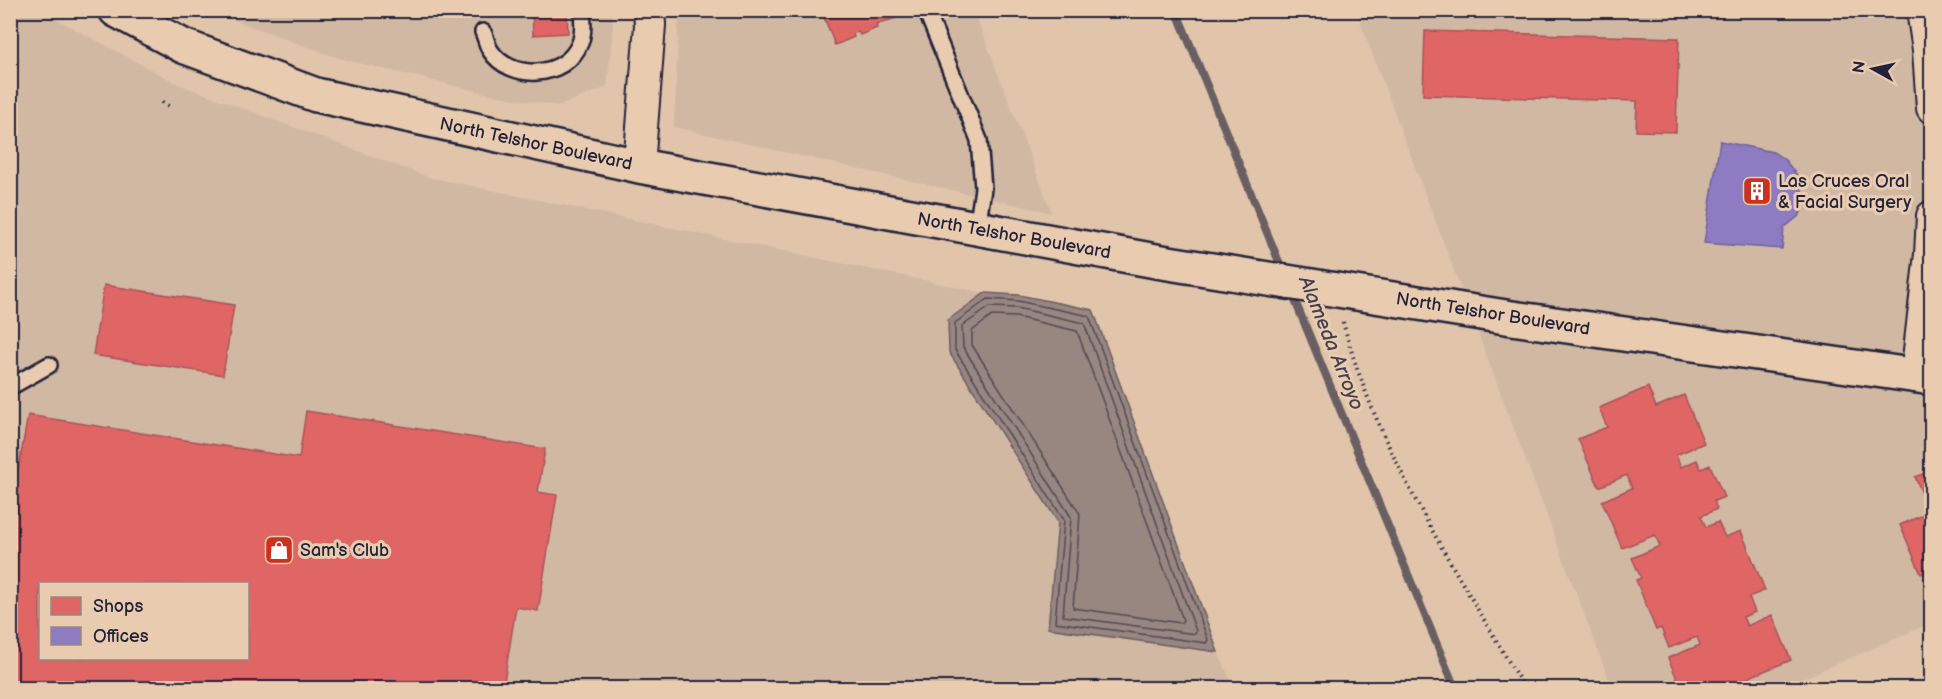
<svg xmlns="http://www.w3.org/2000/svg" width="1942" height="699" font-family="'Balsamiq Sans',sans-serif">
<style>
.built{fill:#d1b8a2;fill-rule:evenodd}
.water{fill:#988680;stroke:#695e64;stroke-width:1.5}
.shops{fill:#e06666;stroke:#a75259;stroke-width:1.5;fill-rule:evenodd}
.offices{fill:#8e7cc3;stroke:#6e619a;stroke-width:1.5}
.lines{fill:none;stroke-linecap:round;stroke-linejoin:round}
.shore{stroke:#514a57;stroke-width:1.5}
.stream{stroke:#695e64;stroke-width:8}
.lane-casing{stroke:#22223b;stroke-width:20}
.street-casing{stroke:#22223b;stroke-width:34}
.secondary-casing{stroke:#22223b;stroke-width:38}
.path{stroke:#22223b;stroke-width:4;stroke-dasharray:1.5 4.5;stroke-linecap:butt}
.lane{stroke:#e9ccb0;stroke-width:15}
.street{stroke:#e9ccb0;stroke-width:30}
.secondary{stroke:#e9ccb0;stroke-width:33}
.labels{text-anchor:middle;dominant-baseline:central;stroke-width:6;stroke-linejoin:round;paint-order:stroke}
.street-label{font-size:18px;fill:#22223b;stroke:#e9ccb0}
.poi-label{font-size:18px;fill:#22223b;stroke:#e9ccb0;text-anchor:start}
.water-label{font-size:20px;font-style:italic;fill:#454050;stroke:#e9ccb0}
</style>
<rect width="100%" height="100%" fill="#e1c5ab"/>
<filter id="ink" filterUnits="userSpaceOnUse"><feTurbulence type="fractalNoise" baseFrequency=".0167" numOctaves="2"/><feDisplacementMap in="SourceGraphic" scale="12" xChannelSelector="R" yChannelSelector="G"/><feConvolveMatrix kernelMatrix="1 2 1 2 8 2 1 2 1" color-interpolation-filters="sRGB"/></filter>
<g filter="url(#ink)">
<path class="built" d="M237,10H612L613,26L607,87L559,106L497,96L338,58L234,20Z
M10,11H41L178,84L428,177L985,293L948,320L949,352L1058,522L1048,628L1218,652L1234,688H11ZM40,584H248V658H40Z
M679,11H974L1052,213L674,127Z
M1356,11H1931V623L1781,688H1612Z"/>
<path class="water" d="M985,293L1019,295L1093,310L1218,652L1048,628L1058,522L949,352L948,320Z"/>
<path class="shops" d="M532,10H567L568,33L533,35Z
M821,10H897L900,17L876,24L877,28L860,35L858,31L853,34L854,37L835,45Z
M1425,31L1679,38L1676,132L1636,131L1637,101L1423,95Z
M104,285L234,305L223,375L93,355Z
M1648,387L1656,407L1684,395L1704,443L1676,455L1681,467L1697,460L1701,469L1710,465L1724,497L1714,501L1717,509L1701,516L1706,527L1718,522L1725,537L1741,531L1765,590L1749,597L1755,612L1743,617L1747,626L1772,615L1791,660L1723,688H1681L1668,658L1700,645L1697,637L1669,648L1661,628L1656,630L1636,580L1641,578L1632,558L1660,546L1655,535L1622,548L1602,501L1632,488L1627,475L1599,487L1578,439L1607,427L1599,408Z
M306,411L545,449L538,492L557,495L538,611L516,607L503,688H10V516L28,415L299,458ZM40,584H248V658H40Z
M1932,470V570L1921,574L1900,525L1930,512L1915,477Z"/>
<path class="offices" d="M1720,141L1773,152L1785,160L1800,179L1804,204L1800,215L1784,228L1782,249L1704,243Z"/>
<g class="lines">
<path class="shore" d="M988,299L1018,301L1089,316L1208,640L1206,643L1055,622L1064,520L955,350V323Z
M990,307L1017,308L1084,323L1196,631L1195,634L1063,616L1071,517L963,347L962,326Z
M992,316L1016,317L1077,331L1183,620L1181,623L1073,608L1080,514L972,345V331Z"/>
<path class="stream" d="M1176,10L1284,274
M1291,291L1455,688"/>
<g class="lane-casing">
<path id="lane" d="M926,10L979,140L983,188L977,230
M483,32C486,38 487,45 490,50C510,82 566,79 580,43C584,33 583,21 582,10
M10,387L49,365"/>
</g>
<g class="street-casing">
<path id="street" d="M1922,10L1928,50L1932,108
M639,166L650,25L649,10
M1916,377L1930,254L1932,216"/>
</g>
<g class="secondary-casing">
<path id="secondary" d="M116,10L183,46L316,95L639,166L1156,261L1512,318L1932,378"/>
</g>
<path class="path" d="M162,102L170,107
M1343,322C1378,455 1457,571 1524,688"/>
<use href="#lane" class="lane"/>
<use href="#street" class="street"/>
<use href="#secondary" class="secondary"/>
</g>
</g>
<defs>
<g id="building-square" transform="scale(1.5)"><rect x="-9" y="-9" width="18" height="18" rx="4" fill="#c8321e" stroke="#e9ccb0"/><path d="M-4-6H4V6H1V3H-1V6H-4ZM-2.5-4.3h1.7v1.8h-1.7ZM.8-4.3h1.7v1.8H.8ZM-2.5-1h1.7V.8h-1.7ZM.8-1h1.7V.8H.8Z" fill="#fff"/></g>
<g id="shop-square" transform="scale(1.5)"><rect x="-9" y="-9" width="18" height="18" rx="4" fill="#c8321e" stroke="#e9ccb0"/><path d="M-5-2.5h2.3a2.7 3.5 0 0 1 5.4 0H5L5.5 6h-11ZM-1.5-2.5h3a1.5 2.3 0 0 0-3 0Z" fill="#fff"/></g>
</defs>
<g fill-rule="evenodd">
<use href="#building-square" x="1757" y="191"/>
<use href="#shop-square" x="279" y="550"/>
</g>
<g class="labels">
<g class="street-label">
<text transform="translate(536 144) rotate(12)">North Telshor Boulevard</text>
<text transform="translate(1014 236) rotate(10)">North Telshor Boulevard</text>
<text transform="translate(1493 314) rotate(9)">North Telshor Boulevard</text>
</g>
<g class="poi-label">
<text x="1778" y="181">Las Cruces Oral<tspan x="1778" dy="21">&amp; Facial Surgery</tspan></text>
<text x="300" y="550">Sam's Club</text>
</g>
<g class="water-label">
<text transform="translate(1331 343) rotate(68)">Alameda Arroyo</text>
</g>
</g>
<rect width="1942" height="699" fill="none" stroke="#e9ccb0" stroke-width="36"/>
<rect x="18" y="18" width="1906" height="663" fill="none" stroke="#22223b" stroke-width="2" filter="url(#ink)"/>
<rect x="39" y="582" width="210" height="78" fill="#e9ccb0" stroke="#998881" stroke-width="1.5"/>
<rect x="51" y="597" width="30" height="18" fill="#e06666" stroke="#998881" stroke-width="1.5"/>
<text x="93" y="612" font-size="18" fill="#22223b">Shops</text>
<rect x="51" y="627" width="30" height="18" fill="#8e7cc3" stroke="#998881" stroke-width="1.5"/>
<text x="93" y="642" font-size="18" fill="#22223b">Offices</text>
<g transform="translate(1873 69) rotate(278)" stroke="#e9ccb0" stroke-width="4.5" paint-order="stroke">
<path d="M0-4.5L10 22L0 15L-10 22Z" fill="#22223b"/>
<text y="-9" font-size="16" font-weight="bold" text-anchor="middle" fill="#22223b">N</text>
</g>
</svg>
